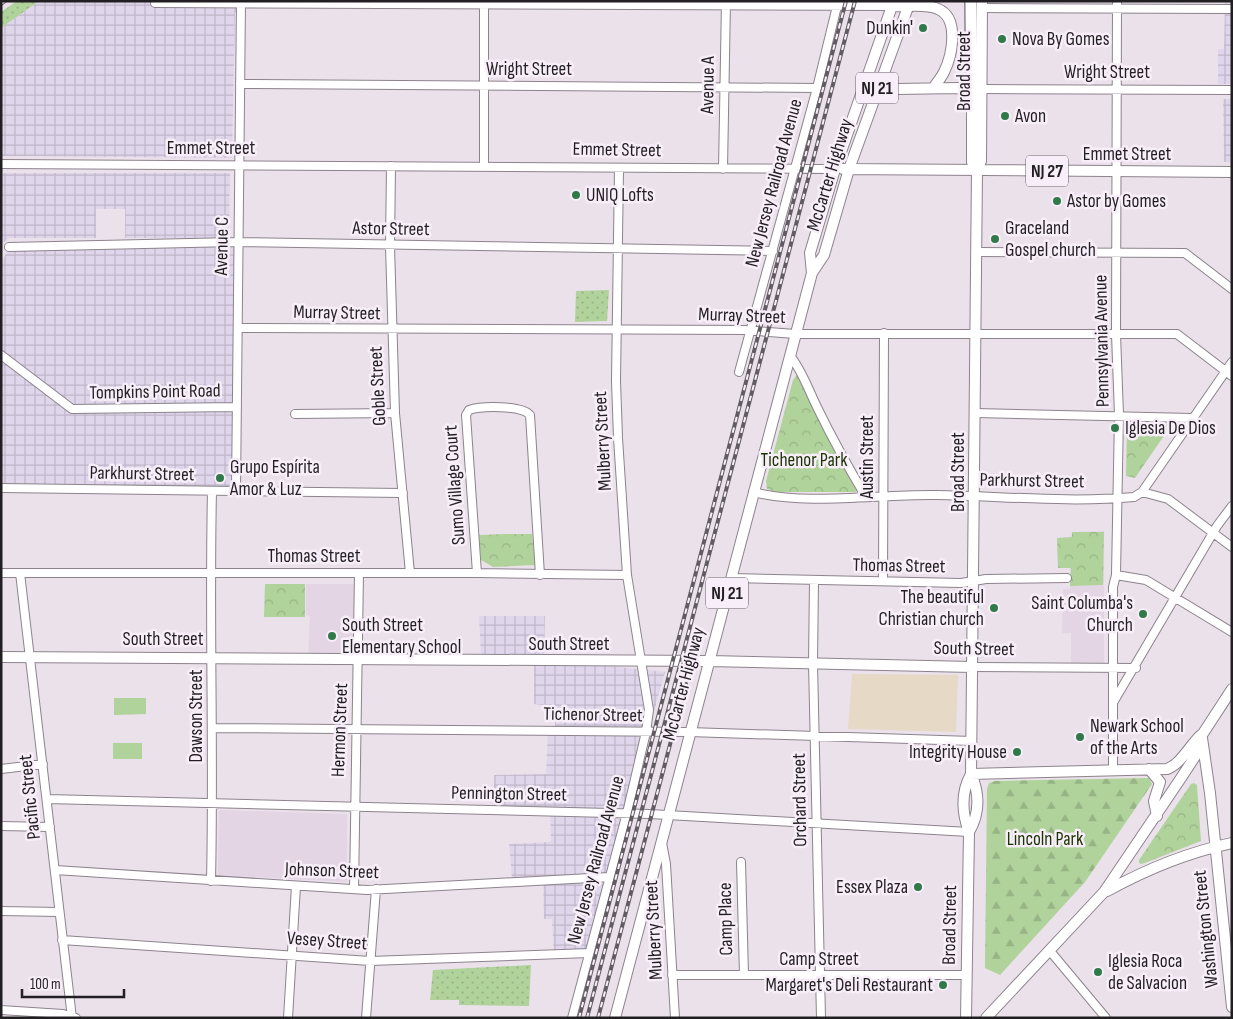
<svg xmlns="http://www.w3.org/2000/svg" width="1233" height="1019" font-family="'Sofia Sans Condensed',sans-serif">
<style>
.commercial{fill:#e6d9c5}
.industrial{fill:url(#industrial-grid)}
.built{fill:#e4d5e5}
.grass{fill:url(#grass-dots)}
.forest{fill:url(#forest-firs)}
.park{fill:url(#park-crowns)}
.pitch{fill:#b0d29b}
.lines{fill:none;stroke-linecap:round;stroke-linejoin:round}
.minor-casing{stroke:#8c838c;stroke-width:10}
.major-casing{stroke:#8c838c;stroke-width:12}
.highway-casing{stroke:#8c838c;stroke-width:14}
.minor{stroke:#fff;stroke-width:8}
.major{stroke:#fff;stroke-width:10}
.highway{stroke:#fff;stroke-width:11}
.rail-casing{stroke:#615c61;stroke-width:4}
.rail{stroke:#f8eef9;stroke-width:2;stroke-dasharray:5.5;stroke-linecap:butt}
.poi-dot{fill:#2f7a48;stroke:#f8eef9;stroke-width:2}
.labels{text-anchor:middle;dominant-baseline:central;stroke-width:5;stroke-linejoin:round;paint-order:stroke}
.shield{fill:#f8eef9;stroke:#625d62;stroke-width:1}
.shield-label{font-size:18px;font-weight:bold;fill:#221f22}
.poi-label{font-size:19px;fill:#221f22;stroke:#f8eef9;text-anchor:start}
.street-label{font-size:19px;fill:#221f22;stroke:#f8eef9}
.park-label{font-size:19px;fill:#193301;stroke:#f8eef9}
</style>
<defs>
<pattern id="industrial-grid" width="8" height="8" patternUnits="userSpaceOnUse" patternTransform="scale(1.25)"><rect width="8" height="8" fill="#dfd6eb"/><path d="M0 4h8M4 0v8" fill="none" stroke="#bfb7c9"/></pattern>
<pattern id="grass-dots" width="8" height="8" patternUnits="userSpaceOnUse" patternTransform="scale(1.25)"><rect width="8" height="8" fill="#b0d29b"/><path d="M2 2h.1M6 6h.1" fill="none" stroke="#97b485" stroke-width="1.8" stroke-linecap="round"/></pattern>
<pattern id="forest-firs" width="22" height="20" patternUnits="userSpaceOnUse" patternTransform="scale(1.25)"><rect width="22" height="20" fill="#b0d29b"/><path d="M5 1l3.5 6h-7zM16 11l3.5 6h-7z" fill="#97b485"/></pattern>
<pattern id="park-crowns" width="20" height="18" patternUnits="userSpaceOnUse" patternTransform="scale(1.25)"><rect width="20" height="18" fill="#b0d29b"/><path d="M2 6a3 3 0 1 1 6 0M12 15a3 3 0 1 1 6 0" fill="none" stroke="#97b485"/></pattern>
</defs>
<rect width="100%" height="100%" fill="#ebe1eb"/>
<path class="commercial" d="M852,674L958,675L956,732L848,729Z"/>
<path class="industrial" d="M39,1H332L241,3L235,13L232,158L1,156V28Z
M1206,1H1232V84H1218V49H1224L1225,2Z
M1223,99H1232V162H1224Z
M1,173H230L229,238H125V209H96V238H9L1,245Z
M238,243L236,491L1,488V266L9,245Z
M479,616H545L544,659L665,672L586,956H554L552,919H544L543,877L512,879L509,844L551,842L550,810L494,808V775L546,774L548,729H555V707L534,704V658L481,657Z"/>
<path class="built" d="M1104,531V664H1071V633H1062L1063,589H1070V568H1058L1057,538L1071,537L1072,532Z
M306,584H359L354,658L308,657L310,616L306,615Z
M219,810L347,814V882L218,875Z"/>
<path class="grass" d="M17,1H39L1,28V12Z
M609,290L607,321L575,322L576,291Z
M531,965L529,1006L459,1005V1000H430L433,970Z"/>
<path class="forest" d="M1149,778L1152,784L1085,882L1000,975L985,968L987,789L989,783L995,781Z"/>
<path class="park" d="M797,375L838,458L858,490L856,492H776L767,489L766,481L793,380Z
M1172,424L1135,478L1126,476L1127,425Z
M1072,532H1104L1103,585L1070,586L1071,568H1058L1057,538L1072,537Z
M504,534H532L535,565L493,567L481,560L479,535Z
M265,584H305V617H264Z
M1194,783L1197,785L1201,841L1142,864L1139,863V860L1191,784Z"/>
<path class="pitch" d="M114,698H146V714L114,715Z
M113,743H142V759H113Z"/>
<g class="lines">
<g class="minor-casing">
<path id="minor" d="M484,1V167
M155,3L892,6
M982,8L1232,9
M240,84L817,88
M982,89L1232,90
M1,164L835,169
M391,166L390,246L395,413L410,573
M723,169L726,1
M9,247L235,242L773,251
M976,252L1185,253L1232,289
M238,328L744,330L795,334H1177L1232,376
M1,355L72,409L237,407
M790,356C801,368 809,391 817,407C832,438 848,467 866,497
M739,372L817,88L838,2
M976,413L1192,418
M295,414L395,413
M1,488L403,493
M236,491L241,1
M753,492C809,506 878,494 936,495C1002,496 1069,503 1134,497L1142,492L1232,362
M1142,492L1168,499L1232,547
M1,573H477L627,575
M20,573L72,1018
M477,573L466,415L469,410C481,406 522,405 530,415L540,575
M1116,575L1146,580L1232,632
M731,578L961,583L986,579L1067,578
M814,581L813,663L821,1018
M883,581L884,333
M972,667L1136,668
M1114,701L1217,526L1232,506
M213,728L689,732L972,741
M1,769L43,764
M1113,769V587L1116,575L1119,415L1116,334L1117,1
M47,799L650,814L969,832
M1,826L50,827
M662,843L666,864L675,1018
M741,862L744,975
M55,870L367,890L609,877
M211,881C214,751 209,621 212,491
M354,889L359,573
M1,911L59,912
M62,940L370,961L589,953
M1050,951L1106,1018
M672,975H966
M1,1010L63,1014L76,1018
M288,1018L296,886
M366,1018L376,889
M572,1018L627,813L646,732L649,710L627,575L618,438L616,381L619,168"/>
</g>
<g class="major-casing">
<path id="major" d="M873,101L888,91L896,89L959,88L972,99V162L977,170
M843,169L1232,172
M812,273L810,253L835,169L892,6C906,7 925,3 938,9C960,18 952,56 944,72C941,78 937,83 933,88
M1,657L709,661L972,667
M1202,738L1210,793L1232,1007
M1149,769L1160,782L1154,801L1157,816
M971,774L1167,769C1181,764 1190,745 1201,735
M969,832C980,813 980,794 971,774L977,170L981,161L982,1
M1107,891C1145,870 1189,852 1232,843
M615,1018L812,273L824,255L849,169L908,7
M966,1018L969,832C962,813 961,792 971,774
M986,1018L1104,892L1181,778L1196,755L1202,735L1232,689"/>
</g>
<g class="highway-casing">
<path id="highway" d="M971,1L972,99
M892,6L894,1
M908,7L910,1"/>
</g>
<use href="#minor" class="minor"/>
<use href="#major" class="major"/>
<use href="#highway" class="highway"/>
<g class="rail-casing">
<path id="rail" d="M1,4L5,1
M579,1018L846,1
M587,1018L855,1
M598,1018L686,684"/>
</g>
<use href="#rail" class="rail"/>
</g>
<g class="poi-dot">
<circle cx="923" cy="28" r="5"/>
<circle cx="1002" cy="39" r="5"/>
<circle cx="1005" cy="116" r="5"/>
<circle cx="576" cy="195" r="5"/>
<circle cx="1057" cy="201" r="5"/>
<circle cx="995" cy="239" r="5"/>
<circle cx="1115" cy="428" r="5"/>
<circle cx="220" cy="478" r="5"/>
<circle cx="994" cy="608" r="5"/>
<circle cx="1143" cy="614" r="5"/>
<circle cx="332" cy="636" r="5"/>
<circle cx="1080" cy="737" r="5"/>
<circle cx="1017" cy="752" r="5"/>
<circle cx="918" cy="887" r="5"/>
<circle cx="1098" cy="972" r="5"/>
<circle cx="943" cy="985" r="5"/>
</g>
<g class="labels">
<g class="shield">
<rect x="856" y="72.5" width="42" height="31" rx="4"/>
<rect x="1026" y="155.5" width="42" height="31" rx="4"/>
<rect x="706" y="577.5" width="42" height="31" rx="4"/>
</g>
<g class="shield-label">
<text x="877" y="88">NJ 21</text>
<text x="1047" y="171">NJ 27</text>
<text x="727" y="593">NJ 21</text>
</g>
<g class="poi-label">
<text x="913" y="28" text-anchor="end">Dunkin'</text>
<text x="1012" y="39">Nova By Gomes</text>
<text x="1015" y="116">Avon</text>
<text x="586" y="195">UNIQ Lofts</text>
<text x="1067" y="201">Astor by Gomes</text>
<text x="1005" y="228">Graceland<tspan x="1005" dy="22">Gospel church</tspan></text>
<text x="1125" y="428">Iglesia De Dios</text>
<text x="230" y="467">Grupo Espírita<tspan x="230" dy="22">Amor &amp; Luz</tspan></text>
<text x="984" y="597" text-anchor="end">The beautiful<tspan x="984" dy="22">Christian church</tspan></text>
<text x="1133" y="603" text-anchor="end">Saint Columba's<tspan x="1133" dy="22">Church</tspan></text>
<text x="342" y="625">South Street<tspan x="342" dy="22">Elementary School</tspan></text>
<text x="1090" y="726">Newark School<tspan x="1090" dy="22">of the Arts</tspan></text>
<text x="1007" y="752" text-anchor="end">Integrity House</text>
<text x="908" y="887" text-anchor="end">Essex Plaza</text>
<text x="1108" y="961">Iglesia Roca<tspan x="1108" dy="22">de Salvacion</tspan></text>
<text x="933" y="985" text-anchor="end">Margaret's Deli Restaurant</text>
</g>
<g class="street-label">
<text x="529" y="69">Wright Street</text>
<text transform="translate(964 71) rotate(-90)">Broad Street</text>
<text x="1107" y="72">Wright Street</text>
<text transform="translate(708 85) rotate(-89)">Avenue A</text>
<text x="211" y="148">Emmet Street</text>
<text transform="translate(617 150) rotate(1)">Emmet Street</text>
<text x="1127" y="154">Emmet Street</text>
<text transform="translate(830 175) rotate(-73)">McCarter Highway</text>
<text transform="translate(774 183) rotate(-75)">New Jersey Railroad Avenue</text>
<text transform="translate(391 229) rotate(1)">Astor Street</text>
<text transform="translate(222 246) rotate(-89)">Avenue C</text>
<text transform="translate(337 313) rotate(1)">Murray Street</text>
<text transform="translate(742 316) rotate(2)">Murray Street</text>
<text transform="translate(1102 341) rotate(-91)">Pennsylvania Avenue</text>
<text transform="translate(378 386) rotate(-93)">Goble Street</text>
<text transform="translate(155 392) rotate(-1)">Tompkins Point Road</text>
<text transform="translate(603 441) rotate(-93)">Mulberry Street</text>
<text transform="translate(867 457) rotate(-90)">Austin Street</text>
<text transform="translate(958 472) rotate(-90)">Broad Street</text>
<text transform="translate(142 474) rotate(1)">Parkhurst Street</text>
<text transform="translate(1032 481) rotate(1)">Parkhurst Street</text>
<text transform="translate(455 485) rotate(-94)">Sumo Village Court</text>
<text x="314" y="556">Thomas Street</text>
<text transform="translate(899 566) rotate(1)">Thomas Street</text>
<text x="163" y="639">South Street</text>
<text x="569" y="644">South Street</text>
<text transform="translate(974 649) rotate(1)">South Street</text>
<text transform="translate(684 684) rotate(-75)">McCarter Highway</text>
<text transform="translate(593 715) rotate(1)">Tichenor Street</text>
<text transform="translate(196 716) rotate(-90)">Dawson Street</text>
<text transform="translate(340 730) rotate(-88)">Hermon Street</text>
<text transform="translate(509 794) rotate(1)">Pennington Street</text>
<text transform="translate(30 797) rotate(-96)">Pacific Street</text>
<text transform="translate(800 800) rotate(-91)">Orchard Street</text>
<text transform="translate(596 860) rotate(-75)">New Jersey Railroad Avenue</text>
<text transform="translate(332 871) rotate(2)">Johnson Street</text>
<text transform="translate(726 919) rotate(-91)">Camp Place</text>
<text transform="translate(950 925) rotate(-89)">Broad Street</text>
<text transform="translate(1206 929) rotate(-96)">Washington Street</text>
<text transform="translate(654 930) rotate(-93)">Mulberry Street</text>
<text transform="translate(327 941) rotate(4)">Vesey Street</text>
<text x="819" y="959">Camp Street</text>
</g>
<g class="park-label">
<text x="804" y="460">Tichenor Park</text>
<text x="1045" y="839">Lincoln Park</text>
</g>
</g>
<rect width="1233" height="1019" fill="none" stroke="#221f22" stroke-width="5"/>
<path d="M22 989v8h102v-8" fill="none" stroke="#221f22" stroke-width="2.5"/>
<text x="30" y="989" font-size="15" fill="#221f22" stroke="#f8eef9" stroke-width="4" paint-order="stroke">100 m</text>
</svg>
